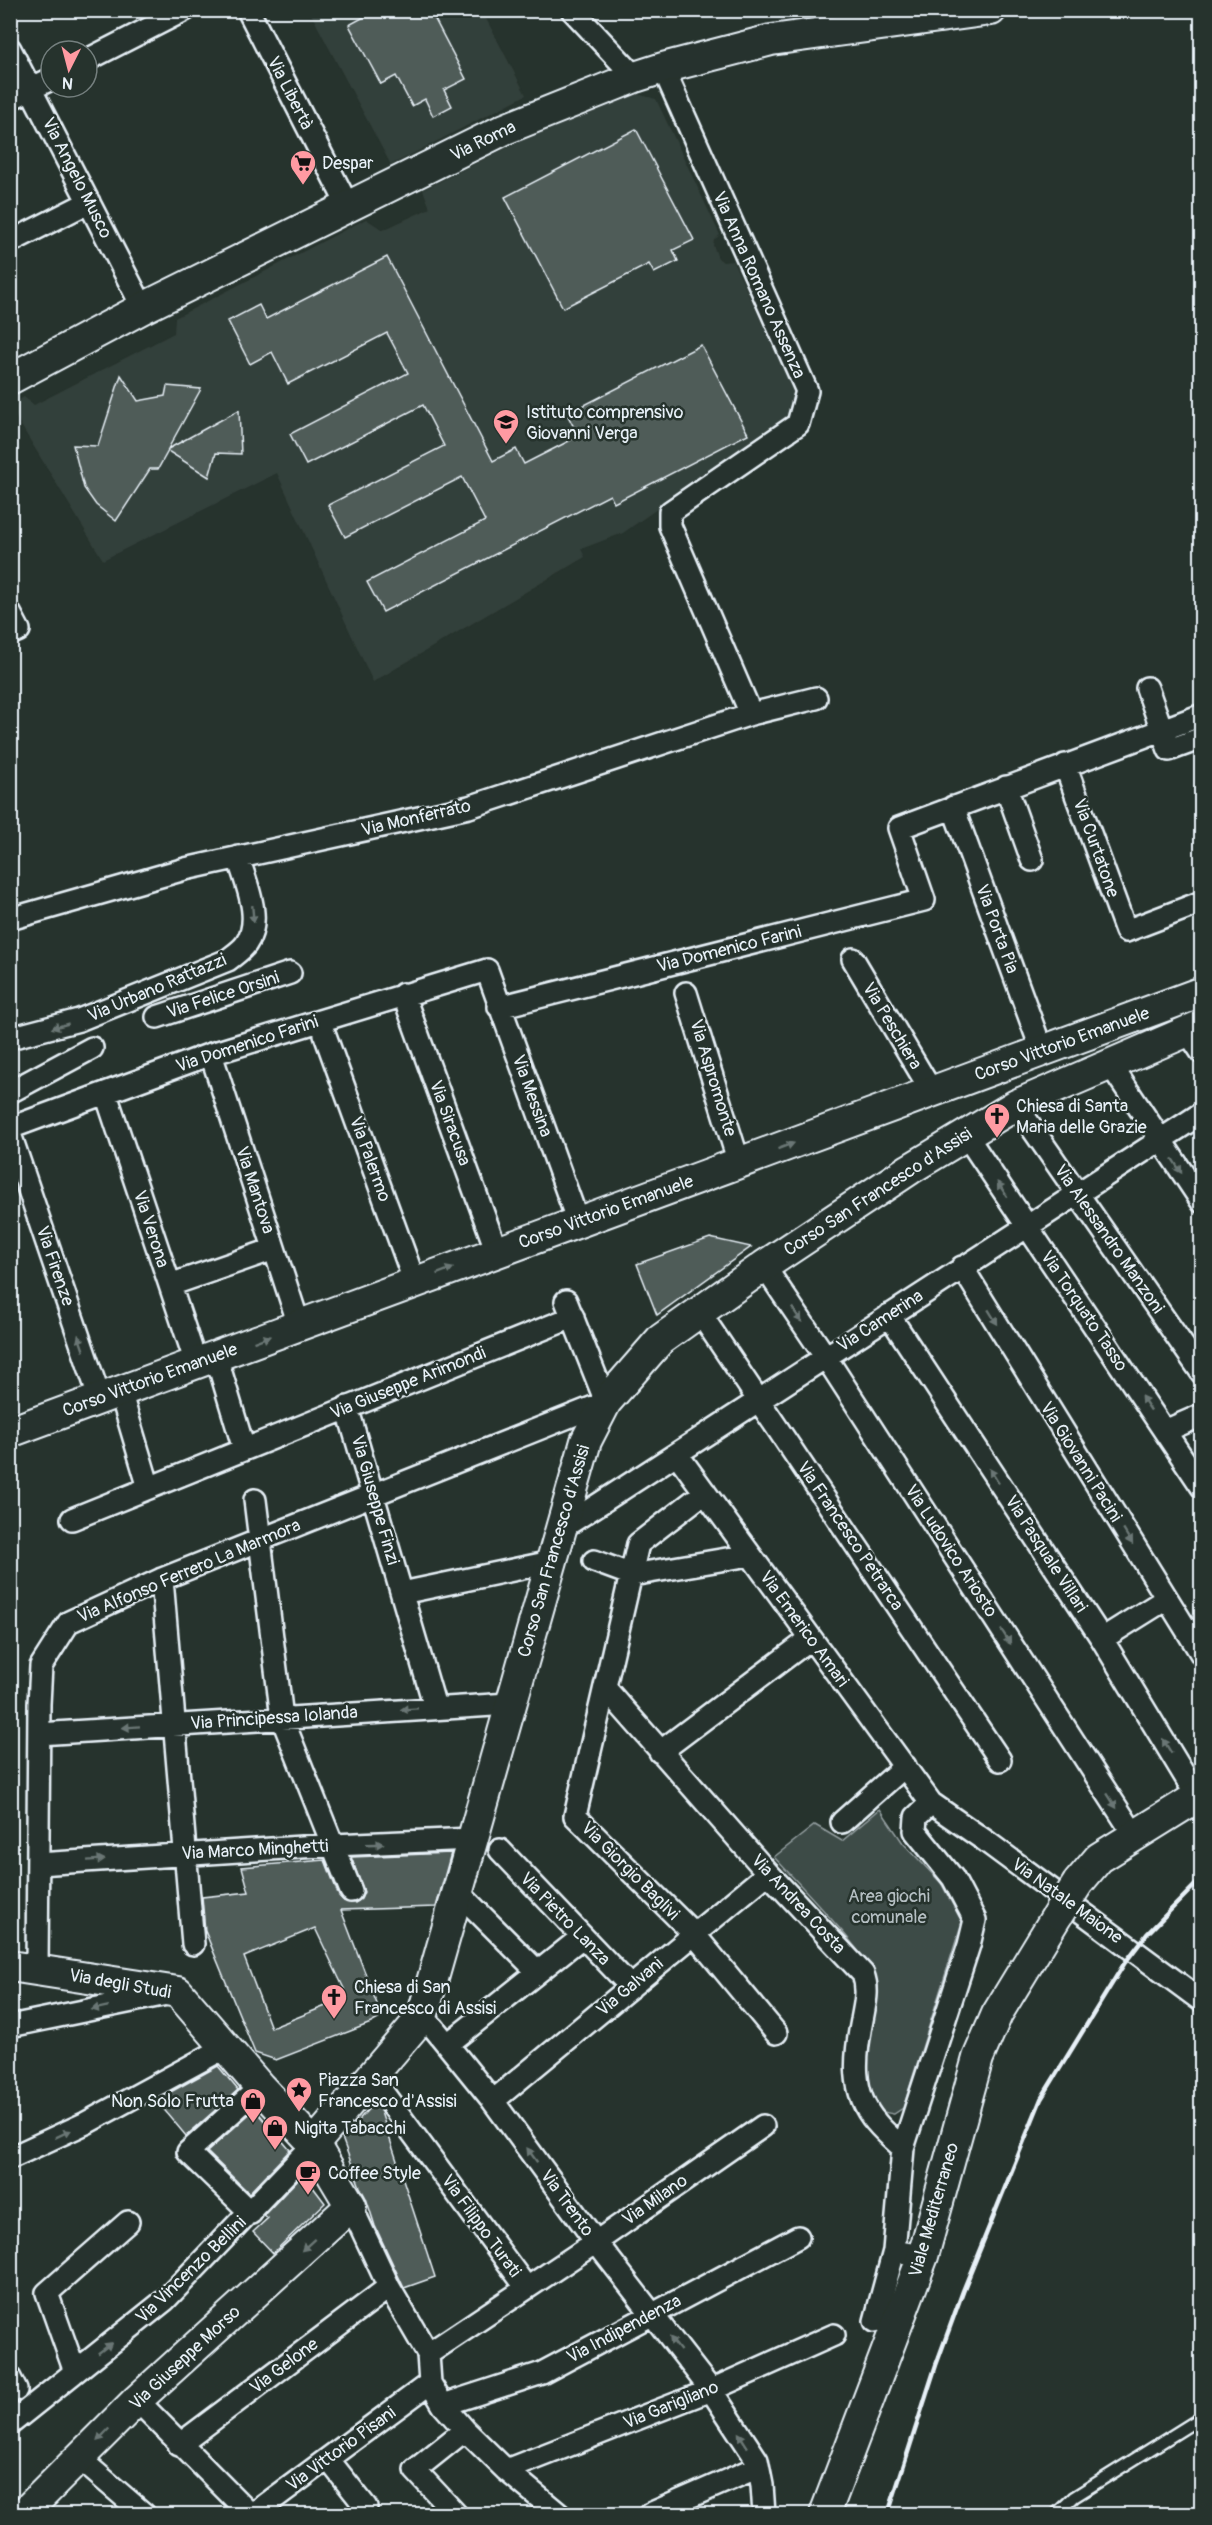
<svg xmlns="http://www.w3.org/2000/svg" width="1212" height="2525" font-family="Pangolin,sans-serif">
<style>
.built{fill:#333f3a}
.green{fill:#3e4b47;stroke:#939ea0;stroke-width:1.5}
.building{fill:#505c59;stroke:#e8f1f8;stroke-width:1.5;fill-rule:evenodd}
.lines{fill:none;stroke-linecap:round;stroke-linejoin:round}
.lane-casing{stroke:#e8f1f8;stroke-width:15}
.street-casing{stroke:#e8f1f8;stroke-width:26}
.secondary-casing{stroke:#e8f1f8;stroke-width:34}
.lane{stroke:#26332d;stroke-width:10}
.street{stroke:#26332d;stroke-width:21}
.secondary{stroke:#26332d;stroke-width:30}
.rail{stroke:#e8f1f8;stroke-width:4.5}
.secondary-bridge-casing{stroke:#e8f1f8;stroke-width:34;stroke-linecap:butt}
.secondary-bridge{stroke:#26332d;stroke-width:30}
.oneway{fill:#6a7674}
.labels{text-anchor:middle;dominant-baseline:central;stroke-width:5;stroke-linejoin:round;paint-order:stroke}
.street-label{font-size:18px;fill:#e8f1f8;stroke:#26332d}
.poi-label{font-size:18px;fill:#e8f1f8;stroke:#26332d;text-anchor:start}
.park-label{font-size:18px;fill:#b5bfc3;stroke:#26332d}
</style>
<rect width="100%" height="100%" fill="#26332d"/>
<filter id="ink" filterUnits="userSpaceOnUse"><feTurbulence type="fractalNoise" baseFrequency=".0167" numOctaves="2"/><feDisplacementMap in="SourceGraphic" scale="12" xChannelSelector="R" yChannelSelector="G"/><feConvolveMatrix kernelMatrix="1 2 1 2 8 2 1 2 1" color-interpolation-filters="sRGB"/></filter>
<g filter="url(#ink)">
<path class="built" d="M312,10L482,11L526,95L391,165L310,12Z
M637,94L656,99L720,235L714,240L713,245L718,258L723,262L733,261L794,392L787,417L623,533L581,549L585,557L373,682L277,473L103,560L11,409V405L24,397L34,405L174,333L175,318L366,219L383,230L430,208L423,190L520,141Z"/>
<path class="green" d="M880,1809L903,1843L941,1883L962,1922L903,2108L894,2114C887,2113 879,2112 874,2105C859,2086 871,2029 875,2006C876,2000 879,1990 878,1984C873,1959 795,1880 774,1857L815,1825L842,1841Z"/>
<path class="building" d="M377,10H430L466,79L444,90L452,106L433,116L425,99L412,106L396,76L381,84L349,25Z
M636,129L694,240L673,250L678,261L654,273L649,264L563,308L505,197Z
M387,257L493,461L516,449L524,464L569,441L578,435L567,414L701,345L748,434L614,503L610,495L383,612L367,582L485,521L462,477L345,537L328,505L444,446L423,405L306,465L290,434L408,373L387,333L288,384L272,352L250,364L228,321L259,305L266,319Z
M121,375L138,401L165,396L167,386L201,389L168,449L239,410L241,454L216,453L209,477L168,451L158,469H150L116,521L96,505L84,488L73,445L98,446Z
M710,1238L751,1247L657,1315L637,1264Z
M451,1853L436,1907L341,1910L382,2017L371,2023L276,2060L255,2053L205,1931L202,1897L249,1892L242,1867L325,1860L339,1896L344,1901L355,1903L361,1899L364,1892L351,1857ZM315,1928L348,1997L271,2028L244,1957Z
M218,2066L238,2090L186,2136L156,2100Z
M374,2103L381,2112L435,2277L404,2288L375,2226L366,2198L360,2187L342,2138Z
M255,2109L290,2150L249,2193L207,2152Z
M303,2174L325,2203L273,2253L253,2232L268,2218L264,2215Z"/>
<g class="lines">
<g class="lane-casing">
<path id="lane" d="M1056,2514L1074,2497L1202,2417"/>
</g>
<g class="street-casing">
<path id="street" d="M248,10L349,208
M572,10L635,77
M10,49L143,308
M87,60L185,10
M663,68L807,391L798,424L670,512V526L751,714
M10,99L51,79
M10,242L89,202
M10,613L19,630L10,634
M1147,688L1169,750L1202,738
M1065,765L1126,931L1202,902
M1006,787L1032,860
M953,807L1042,1051
M10,919L185,869L469,807L751,714L816,698
M853,959L932,1092
M686,993L739,1163
M403,994L497,1252
M499,1007L924,900L899,828L1202,715
M157,1017L290,973
M1188,1032L1202,1053
M325,1035L415,1283
M10,1038L79,1020L228,960C234,955 242,950 246,944C263,919 246,884 238,857
M211,1054L299,1325
M1110,1064L1202,1202
M10,1092L92,1048
M106,1094L196,1363
M1016,1105L1202,1373
M10,1128L211,1054L487,970L578,1222
M10,1134L100,1399
M966,1135L1202,1487
M764,1266L825,1356L1135,1836
M962,1267L1202,1655
M170,1285L274,1249
M700,1313L1000,1760
M889,1315L1102,1639L1197,1796
M216,1356L244,1449
M120,1391L149,1488
M347,1407L435,1707
M1165,1431L1202,1415
M677,1454L931,1803L987,1842L1202,2001
M705,1492L638,1544L575,1816L694,1934L776,2033
M255,1500L282,1718L351,1891
M72,1519L573,1317
M559,1530L1202,1113
M594,1561L632,1575L750,1555
M162,1579L193,1944
M402,1593L551,1562
M1102,1639L1166,1599
M606,1689L768,1873L863,1974C869,1990 865,2003 862,2020C855,2055 850,2092 876,2122C884,2132 894,2140 903,2148
M39,1734L509,1704
M660,1752L810,1639
M842,1822L905,1766
M500,1850L631,1987
M38,1864L333,1845L473,1839
M458,1892L538,1972
M37,1970L39,1704L41,1666L69,1622L162,1579L606,1402L566,1301
M422,2017L433,2027L493,2101L596,2242L711,2390L757,2460L762,2485L764,2514
M10,2026L162,1995
M448,2044L582,1937
M372,2078L526,2287
M493,2101L768,1873
M10,2158L86,2123L226,2047
M351,2206L389,2287L428,2354L430,2383L443,2405L465,2430L506,2470L559,2514
M251,2213L188,2152L260,2087
M923,2256L894,2251L903,2148L969,1945L975,1920L953,1878L915,1831L916,1817L931,1803
M875,2321L894,2251
M428,2354L596,2242L763,2126
M75,2372L47,2293L128,2222
M10,2378L16,2390
M137,2400L250,2514
M443,2405L542,2373L798,2237
M10,2424L165,2300L314,2144
M179,2445L389,2287
M80,2459L144,2514
M328,2459L366,2507
M506,2470L711,2390L834,2335
M253,2514L430,2383
M456,2514L415,2470L465,2430
M650,2514L758,2467"/>
</g>
<g class="secondary-casing">
<path id="secondary" d="M10,379L143,308L505,129L635,77L663,68L771,40L991,10
M10,1432L1202,992
M1078,1883L1099,1858L1202,1794
M10,1966L178,1992L260,2087L314,2144L351,2206L137,2400L23,2514
M314,2144L422,2017L586,1441L606,1402L660,1340L764,1266L910,1169L1016,1105L1202,1025
M825,2514L923,2256L978,2058L997,2014L1058,1914"/>
</g>
<use href="#lane" class="lane"/>
<use href="#street" class="street"/>
<use href="#secondary" class="secondary"/>
<path class="rail" d="M888,2514L936,2365L963,2291L1041,2099L1124,1964L1147,1934L1202,1878"/>
<g class="secondary-bridge-casing">
<path id="secondary-bridge" d="M1058,1914L1078,1883"/>
</g>
<use href="#secondary-bridge" class="secondary-bridge"/>
</g>
<defs><path id="oneway-solid" d="M-6-.8H1V-3.2L6.5 0L1 3.2V.8H-6Z" transform="scale(1.5)"/></defs>
<g class="oneway">
<use href="#oneway-solid" transform="translate(253 914) rotate(85)"/>
<use href="#oneway-solid" transform="translate(60 1026) rotate(164)"/>
<use href="#oneway-solid" transform="translate(786 1146) rotate(-20)"/>
<use href="#oneway-solid" transform="translate(1177 1166) rotate(57)"/>
<use href="#oneway-solid" transform="translate(1002 1189) rotate(-124)"/>
<use href="#oneway-solid" transform="translate(445 1271) rotate(-20)"/>
<use href="#oneway-solid" transform="translate(797 1315) rotate(56)"/>
<use href="#oneway-solid" transform="translate(993 1317) rotate(58)"/>
<use href="#oneway-solid" transform="translate(262 1339) rotate(-20)"/>
<use href="#oneway-solid" transform="translate(81 1343) rotate(-109)"/>
<use href="#oneway-solid" transform="translate(1146 1403) rotate(-124)"/>
<use href="#oneway-solid" transform="translate(994 1476) rotate(-123)"/>
<use href="#oneway-solid" transform="translate(1128 1537) rotate(58)"/>
<use href="#oneway-solid" transform="translate(1006 1637) rotate(57)"/>
<use href="#oneway-solid" transform="translate(409 1709) rotate(176)"/>
<use href="#oneway-solid" transform="translate(131 1727) rotate(176)"/>
<use href="#oneway-solid" transform="translate(1167 1746) rotate(-121)"/>
<use href="#oneway-solid" transform="translate(1112 1801) rotate(57)"/>
<use href="#oneway-solid" transform="translate(375 1844) rotate(-2)"/>
<use href="#oneway-solid" transform="translate(96 1860) rotate(-4)"/>
<use href="#oneway-solid" transform="translate(100 2008) rotate(168)"/>
<use href="#oneway-solid" transform="translate(63 2134) rotate(-25)"/>
<use href="#oneway-solid" transform="translate(532 2155) rotate(-126)"/>
<use href="#oneway-solid" transform="translate(308 2245) rotate(138)"/>
<use href="#oneway-solid" transform="translate(675 2344) rotate(-128)"/>
<use href="#oneway-solid" transform="translate(105 2348) rotate(-38)"/>
<use href="#oneway-solid" transform="translate(103 2435) rotate(134)"/>
<use href="#oneway-solid" transform="translate(743 2440) rotate(-123)"/>
</g>
</g>
<defs>
<g id="supermarket-pin" transform="scale(1.35)"><path d="M0 17L-7.5 6A9.5 9.5 0 1 1 7.5 6Z" fill="#ff9aa2" stroke="#26332d"/><path d="M-6-5.5h2.5l.6 2H6L4.5 2H-2.5L-4.4-4H-6ZM-1.5 3.2a1.3 1.3 0 1 0 .1 0ZM3 3.2a1.3 1.3 0 1 0 .1 0Z" fill="#111"/></g>
<g id="school-pin" transform="scale(1.35)"><path d="M0 17L-7.5 6A9.5 9.5 0 1 1 7.5 6Z" fill="#ff9aa2" stroke="#26332d"/><path d="M0-5L7-2L0 1L-7-2ZM-4 1L0 2.5L4 1V4Q0 6-4 4Z" fill="#111"/></g>
<g id="church-pin" transform="scale(1.35)"><path d="M0 17L-7.5 6A9.5 9.5 0 1 1 7.5 6Z" fill="#ff9aa2" stroke="#26332d"/><path d="M-1.2-6h2.4v3.5h3.3v2.4h-3.3V6h-2.4V-.1h-3.3v-2.4h3.3Z" fill="#111"/></g>
<g id="sight-pin" transform="scale(1.35)"><path d="M0 17L-7.5 6A9.5 9.5 0 1 1 7.5 6Z" fill="#ff9aa2" stroke="#26332d"/><path d="M0-6L1.8-2.2L6-1.7L2.9 1.2L3.7 5.4L0 3.3L-3.7 5.4L-2.9 1.2L-6-1.7L-1.8-2.2Z" fill="#111"/></g>
<g id="shop-pin" transform="scale(1.35)"><path d="M0 17L-7.5 6A9.5 9.5 0 1 1 7.5 6Z" fill="#ff9aa2" stroke="#26332d"/><path d="M-5-2.5h2.3a2.7 3.5 0 0 1 5.4 0H5L5.5 6h-11ZM-1.5-2.5h3a1.5 2.3 0 0 0-3 0Z" fill="#111"/></g>
<g id="cafe-pin" transform="scale(1.35)"><path d="M0 17L-7.5 6A9.5 9.5 0 1 1 7.5 6Z" fill="#ff9aa2" stroke="#26332d"/><path d="M-5.5-4.5H6V0H3Q3 3.5 0 3.5H-2.5Q-5.5 3.5-5.5 0ZM3-3.2v2h1.7v-2ZM-6 4.5H4V6H-6Z" fill="#111"/></g>
</defs>
<g fill-rule="evenodd">
<use href="#supermarket-pin" x="303" y="163"/>
<use href="#school-pin" x="506" y="422"/>
<use href="#church-pin" x="997" y="1116"/>
<use href="#church-pin" x="334" y="1997"/>
<use href="#sight-pin" x="299" y="2090"/>
<use href="#shop-pin" x="253" y="2101"/>
<use href="#shop-pin" x="275" y="2128"/>
<use href="#cafe-pin" x="308" y="2173"/>
</g>
<g class="labels">
<g class="street-label">
<text transform="translate(290 93) rotate(63)">Via Libertà</text>
<text transform="translate(483 141) rotate(-26)">Via Roma</text>
<text transform="translate(77 178) rotate(63)">Via Angelo Musco</text>
<text transform="translate(759 285) rotate(66)">Via Anna Romano Assenza</text>
<text transform="translate(416 818) rotate(-13)">Via Monferrato</text>
<text transform="translate(1096 848) rotate(70)">Via Curtatone</text>
<text transform="translate(997 929) rotate(70)">Via Porta Pia</text>
<text transform="translate(729 949) rotate(-14)">Via Domenico Farini</text>
<text transform="translate(157 988) rotate(-23)">Via Urbano Rattazzi</text>
<text transform="translate(223 995) rotate(-18)">Via Felice Orsini</text>
<text transform="translate(892 1026) rotate(59)">Via Peschiera</text>
<text transform="translate(247 1044) rotate(-18)">Via Domenico Farini</text>
<text transform="translate(1062 1044) rotate(-20)">Corso Vittorio Emanuele</text>
<text transform="translate(713 1078) rotate(73)">Via Aspromonte</text>
<text transform="translate(532 1096) rotate(70)">Via Messina</text>
<text transform="translate(450 1123) rotate(70)">Via Siracusa</text>
<text transform="translate(370 1159) rotate(70)">Via Palermo</text>
<text transform="translate(255 1190) rotate(72)">Via Mantova</text>
<text transform="translate(878 1192) rotate(-33)">Corso San Francesco d'Assisi</text>
<text transform="translate(606 1212) rotate(-20)">Corso Vittorio Emanuele</text>
<text transform="translate(151 1229) rotate(72)">Via Verona</text>
<text transform="translate(1109 1239) rotate(55)">Via Alessandro Manzoni</text>
<text transform="translate(55 1266) rotate(71)">Via Firenze</text>
<text transform="translate(1084 1311) rotate(56)">Via Torquato Tasso</text>
<text transform="translate(880 1321) rotate(-33)">Via Camerina</text>
<text transform="translate(150 1380) rotate(-20)">Corso Vittorio Emanuele</text>
<text transform="translate(408 1383) rotate(-22)">Via Giuseppe Arimondi</text>
<text transform="translate(1081 1462) rotate(58)">Via Giovanni Pacini</text>
<text transform="translate(375 1500) rotate(74)">Via Giuseppe Finzi</text>
<text transform="translate(850 1536) rotate(56)">Via Francesco Petrarca</text>
<text transform="translate(554 1551) rotate(-74)">Corso San Francesco d'Assisi</text>
<text transform="translate(951 1551) rotate(57)">Via Ludovico Ariosto</text>
<text transform="translate(1046 1554) rotate(57)">Via Pasquale Villari</text>
<text transform="translate(189 1571) rotate(-23)">Via Alfonso Ferrero La Marmora</text>
<text transform="translate(804 1629) rotate(54)">Via Emerico Amari</text>
<text transform="translate(274 1718) rotate(-4)">Via Principessa Iolanda</text>
<text transform="translate(255 1850) rotate(-3)">Via Marco Minghetti</text>
<text transform="translate(630 1871) rotate(45)">Via Giorgio Baglivi</text>
<text transform="translate(1067 1901) rotate(36)">Via Natale Maione</text>
<text transform="translate(798 1904) rotate(47)">Via Andrea Costa</text>
<text transform="translate(565 1919) rotate(46)">Via Pietro Lanza</text>
<text transform="translate(120 1984) rotate(10)">Via degli Studi</text>
<text transform="translate(630 1987) rotate(-40)">Via Galvani</text>
<text transform="translate(655 2200) rotate(-35)">Via Milano</text>
<text transform="translate(567 2203) rotate(54)">Via Trento</text>
<text transform="translate(934 2210) rotate(-74)">Viale Mediterraneo</text>
<text transform="translate(481 2226) rotate(54)">Via Filippo Turati</text>
<text transform="translate(191 2270) rotate(-44)">Via Vincenzo Bellini</text>
<text transform="translate(624 2329) rotate(-28)">Via Indipendenza</text>
<text transform="translate(185 2358) rotate(-43)">Via Giuseppe Morso</text>
<text transform="translate(284 2366) rotate(-37)">Via Gelone</text>
<text transform="translate(671 2405) rotate(-22)">Via Garigliano</text>
<text transform="translate(341 2449) rotate(-36)">Via Vittorio Pisani</text>
</g>
<g class="poi-label">
<text x="322" y="163">Despar</text>
<text x="526" y="412">Istituto comprensivo<tspan x="526" dy="21">Giovanni Verga</tspan></text>
<text x="1016" y="1106">Chiesa di Santa<tspan x="1016" dy="21">Maria delle Grazie</tspan></text>
<text x="354" y="1987">Chiesa di San<tspan x="354" dy="21">Francesco di Assisi</tspan></text>
<text x="318" y="2080">Piazza San<tspan x="318" dy="21">Francesco d'Assisi</tspan></text>
<text x="234" y="2101" text-anchor="end">Non Solo Frutta</text>
<text x="294" y="2128">Nigita Tabacchi</text>
<text x="328" y="2173">Coffee Style</text>
</g>
<g class="park-label">
<text x="889" y="1896">Area giochi<tspan x="889" dy="21">comunale</tspan></text>
</g>
</g>
<rect width="1212" height="2525" fill="none" stroke="#26332d" stroke-width="36"/>
<rect x="18" y="18" width="1176" height="2489" fill="none" stroke="#e8f1f8" stroke-width="2" filter="url(#ink)"/>
<g transform="translate(69 69) rotate(186)"><circle r="28" fill="#26332d" stroke="#747f7e" stroke-width="1.5"/>
<path d="M0-4.5L10 22L0 15L-10 22Z" fill="#ff9aa2"/>
<text y="-9" font-size="16" font-weight="bold" text-anchor="middle" fill="#e8f1f8">N</text>
</g>
</svg>
